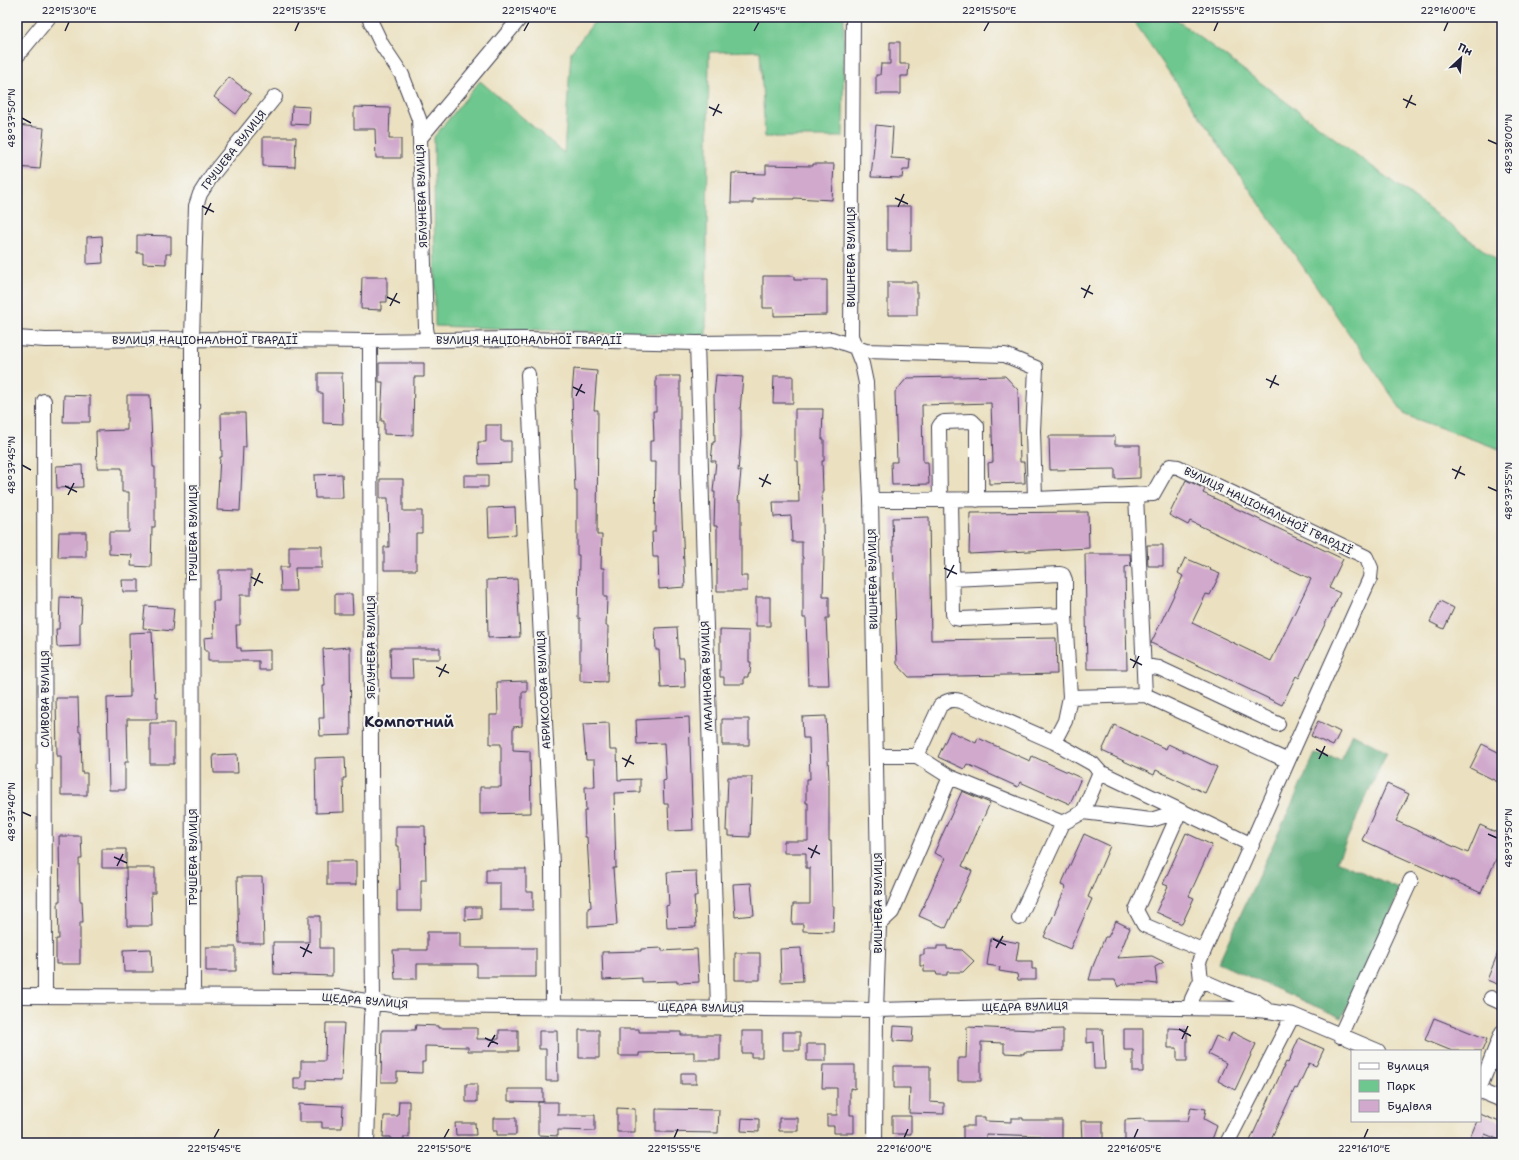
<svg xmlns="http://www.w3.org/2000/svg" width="1519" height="1160" font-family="'Shantell Sans',sans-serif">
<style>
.green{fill:#6ec78e;stroke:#487464}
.forest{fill:#5aac79;stroke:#3e675a}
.building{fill:#d0a9cd}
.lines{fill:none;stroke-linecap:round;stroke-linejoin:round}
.minor-casing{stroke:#403f4f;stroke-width:16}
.minor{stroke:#fff;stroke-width:14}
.ticks{fill:none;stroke:#22223b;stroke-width:1.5}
.labels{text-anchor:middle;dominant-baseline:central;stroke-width:4;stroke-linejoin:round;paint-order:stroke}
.street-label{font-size:11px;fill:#22223b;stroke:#f6f6f2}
.district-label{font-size:15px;font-weight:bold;fill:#22223b;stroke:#f6f6f2}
.neatline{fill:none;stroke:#22223b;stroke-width:1.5}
.ticks-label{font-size:10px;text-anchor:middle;fill:#22223b}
</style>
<rect width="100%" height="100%" fill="#f6f6f2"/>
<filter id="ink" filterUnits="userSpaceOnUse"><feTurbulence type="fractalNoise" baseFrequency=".025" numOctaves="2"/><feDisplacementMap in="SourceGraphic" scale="8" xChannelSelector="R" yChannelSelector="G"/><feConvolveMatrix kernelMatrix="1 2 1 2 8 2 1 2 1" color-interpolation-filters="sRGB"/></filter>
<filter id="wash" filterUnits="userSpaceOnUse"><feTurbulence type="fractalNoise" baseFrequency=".012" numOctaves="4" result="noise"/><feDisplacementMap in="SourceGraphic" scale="16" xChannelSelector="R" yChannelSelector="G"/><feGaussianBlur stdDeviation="0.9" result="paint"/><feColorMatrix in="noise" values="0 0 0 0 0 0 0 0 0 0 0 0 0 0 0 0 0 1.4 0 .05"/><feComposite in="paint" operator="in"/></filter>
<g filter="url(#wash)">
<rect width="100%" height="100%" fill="#ebe1c1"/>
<path class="green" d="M598,17H844L843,137H765L760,51L709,52L706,336L435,326L434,137L480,81L564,153L571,52Z
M1131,17H1173L1502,264V450L1405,415Z"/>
<path class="forest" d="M1352,733L1387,752L1337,861L1398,888L1395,903L1342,1018L1218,963L1315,754L1341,759Z"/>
<g id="blocks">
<path class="building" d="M890,42H900V64H909L908,76H901V94H876V75H880L881,64H890Z
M229,77L251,94L236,114L214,97Z
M292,106L310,107L309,125L291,124Z
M354,107L390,108L389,139H401V158H376L375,129H354Z
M17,125L44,128L40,169L17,167Z
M876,125L893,127L891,158L910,159L909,170H903L902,178L871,177Z
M263,137H296L295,167L263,166Z
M813,164H834L832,200L794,198V199H753V203H731L732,173L766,174V165L813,166Z
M887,206H911V251H887Z
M137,235L171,236V254H166V264L143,263V253H137Z
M102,236L103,263L87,264V237Z
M763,276H794V280H827V315L774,316V308H763Z
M362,277H387V302H381V310L361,309Z
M888,282H917V315H888Z
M379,363H424V377H414L413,435L384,434V421H381L383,382H379Z
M574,369L597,371L594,410H598L597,535H602L601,568H604V597H607L606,626H608L607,682L580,681V618H578L579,555H577V491H575L573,431L572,393Z
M318,373H342L343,424L323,423V393H318Z
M716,375L743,377L740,410H741V436L738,471H741L738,501H741V576H747V591H717V526H714L715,492H713L716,461H711L713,442H715L714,396Z
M656,376H680V473L685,587L659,589L658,557H653L652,532H655L656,462H650V441H654L653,411H656Z
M774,376H793V403H773Z
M1005,376L1018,390L1020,462H1024L1025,483L989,484L988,463L993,462L991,403L922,405L923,462H928L929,484L892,485L891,462H897L895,392L907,378Z
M64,395L90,396V422H63Z
M127,395H150L153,467H155V527H152L151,567L131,566L132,555L109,554V532H129V492H122V468H97L96,431L127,430Z
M795,409H823L822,439H824V461H822L823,491H822L824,557L823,597H829V618H826L829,685H808L806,618H803V557H802V542H792L791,516L774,517L773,502H799L798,461H795Z
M221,413H245L246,447H243L240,511L217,510L220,457H222Z
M486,425H501V441H511V463L479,464L478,442H486Z
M1049,436H1115V445H1140V478L1115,479V469L1050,470Z
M82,465L83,487L57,488L56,466Z
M342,474L343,498H315L314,475Z
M464,475H488V487H464Z
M380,479H403V511H422V533H416V570H384V547H389L388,498H380Z
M1186,480L1205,489L1203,493L1343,559L1329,588L1340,593L1299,678L1296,676L1282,705L1151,643L1183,576L1178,573L1185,558L1211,569L1210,570L1220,574L1210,595L1206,594L1192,623L1271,661L1311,579L1190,521L1188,525L1169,515Z
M515,507L516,535L489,537L488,508Z
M1088,512L1089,548L969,554L970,513Z
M929,517L931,640L1056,638L1057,674L909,677L897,664L892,518Z
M59,532H86V557H58Z
M1147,545H1163V566H1148Z
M289,546H322V568H295L296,591H281L280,567H289Z
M1085,554H1130L1131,566L1125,567L1127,669H1087Z
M219,570H251V595H240V625H236L237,648H241V651L270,650V670H259V661H208V651H205L204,638L214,637L213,601H219Z
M517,579L520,637L488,638L487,580Z
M122,580H139V592H123Z
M335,594H352L353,614H335Z
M60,597L82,598L81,622H80V646L57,647L56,629H59Z
M756,597H770V626H756Z
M1440,601L1454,608L1444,629L1430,622Z
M145,606L174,608L172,631L143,628Z
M677,627L679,658H684L685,687L661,688L659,650H656L655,628Z
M720,630L749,631V662H751L750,674H748V677H744V684H724V677H720Z
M152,632L155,697H157V719H127L128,762H125V790H109L107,698L130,697L129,633Z
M350,647L351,735L320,736L319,718H324L323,686H325L323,649Z
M390,648H440V659H412L413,678H391Z
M527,681V692H522V726L513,727V750L530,751L531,813L480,814V787H501V744H490V715H498L497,682Z
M56,698H78L79,732H81L82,773H87V795H61V756H57Z
M826,716L829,779V841H831L832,906H834L833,932L803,931V924H792L793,904H810V868H806V853H784V841H808V803H806V779H810L809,738H803L802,717Z
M689,717L693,830L669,831L668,804H664L663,781L666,780L664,743L637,744L636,720Z
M722,719H749V745H722Z
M1318,721L1340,732L1333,746L1311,736Z
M150,723H174V764H150Z
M609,723L610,750H617L618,780L640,779V792L614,793L616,868H613L617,925L588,927V908L591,907L587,837H585L584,811H586L585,787H595L594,760H586L583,724Z
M1114,725L1166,749L1168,744L1217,767L1205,793L1156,770L1154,775L1102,751Z
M950,731L976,743L978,738L1030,761L1032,756L1081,778L1070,804L1020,782L1018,787L967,764L964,769L938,757Z
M1482,744L1502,754V784L1470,768Z
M237,754L238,773H214L213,755Z
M345,757L346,778H343L344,812L316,813L315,758Z
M728,777H752L750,837L729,836V831H726Z
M1387,784L1409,794L1396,821L1468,853L1480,825L1502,835V846L1481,893L1362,840Z
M962,791L990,803L962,866L972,871L946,928L919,916L945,858L934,853Z
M396,826H425L426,880H421V911H397V890H400L399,846H396Z
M1186,833L1212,845L1189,896L1194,898L1182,924L1156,912L1168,886L1163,884Z
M1084,834L1110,846L1088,897L1092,899L1070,949L1044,937L1066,887L1061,885Z
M59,836H81L82,859H79L80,901H82L83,922H80V964H56V939H59L58,901H60Z
M102,849H126V868H102Z
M327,861H356V885H327Z
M126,868H155V893H151L152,926H127Z
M486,869H526V892H533V910H500V883H486Z
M696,871L697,896H694L696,927L667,928L666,906L669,905L667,872Z
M237,877H262L264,943H239Z
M751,883L754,915L735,917L733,884Z
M465,907H481V919L465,920Z
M309,916H320V948H332V976L274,974L273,942H309Z
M1116,921L1130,928L1118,958L1152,956L1164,962L1155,967L1157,984L1149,983L1136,984H1124L1118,987L1115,980H1089L1093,966L1105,937H1108Z
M427,932H460V948H536V977H477V964H417V979H395L393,950H427Z
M991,938L1019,943L1016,961H1032V969H1036V980H1018L1017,974L999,971L1000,967L987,965Z
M1502,943V986L1487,980Z
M937,946H947V949L962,950L974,961L963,972H947V975H937L936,972H924V966H920V955H924V949H937Z
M206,947H236V971H206Z
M662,948V951L697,949L699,982L677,983V981L642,982V978L603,980L602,952L641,951V949Z
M801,948L803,981L781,982L780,949Z
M151,949L152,972H124L123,950Z
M735,953H760V980H735Z
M1434,1018L1487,1039L1482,1051H1452L1425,1040Z
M326,1023H344L341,1081L307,1080V1089H294V1078H301V1061H325Z
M416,1025L438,1026V1028H477V1039H499V1030H518V1051H468V1047L425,1046V1062H422V1073L397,1072V1082H381L382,1030H415Z
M894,1026L913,1027L912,1042L893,1041Z
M967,1027L1034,1030L1063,1029V1051L1024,1052V1054L1004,1053V1043L981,1042V1081H958V1058H966Z
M1168,1028L1187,1029V1061H1177V1048H1168Z
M619,1029H639V1032H681V1035H720V1060H694V1052L639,1053V1056H619Z
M1087,1029H1103L1105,1069H1094L1093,1042L1087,1043Z
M1124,1029H1143V1072H1133V1050H1124Z
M579,1030H599V1058H579Z
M539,1031H557L558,1081H546V1049H539Z
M742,1031H762V1057H751V1053H742Z
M783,1032H800V1050H783Z
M1232,1032L1256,1044L1235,1090L1218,1081L1226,1063L1208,1054L1216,1036L1228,1042Z
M1299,1038L1324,1049L1316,1066L1309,1063L1297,1089L1295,1088L1269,1143H1249L1286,1062L1288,1063Z
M807,1044H826V1061H807Z
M823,1065H855V1089L850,1088V1115H854V1133H834V1126H827V1115H837V1088H822Z
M894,1066H930V1102L944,1103V1114L909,1113L910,1088H894Z
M681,1073H696V1084H681Z
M466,1084H477V1102H466Z
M508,1089H543V1102L508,1101Z
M399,1101H409V1137H404V1140H391V1137H383L384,1116H398Z
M538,1102H558V1115H595V1131L558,1130V1136L538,1135Z
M299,1104L343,1106L342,1128H322V1122H299Z
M1191,1107L1206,1109L1204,1119L1217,1126L1213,1137L1208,1143H1182V1142L1125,1143V1120L1144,1119V1121H1188Z
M617,1108L635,1109V1132H617Z
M656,1109L719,1110L718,1133L656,1132Z
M1480,1114L1502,1123V1141L1485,1134L1482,1143H1476L1469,1140L1477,1121H1480Z
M892,1116H911V1134H892Z
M974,1117H985V1121L1011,1122V1118H1023V1120H1062V1141H1041V1136L986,1134V1140L963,1141V1126H974Z
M493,1118H516V1135H497V1131H493Z
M742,1118L759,1119V1132L741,1131Z
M779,1118H798V1131H779Z
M1081,1121H1103V1140H1082Z
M455,1123H475L476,1135H456Z"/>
</g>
</g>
<g filter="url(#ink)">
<use href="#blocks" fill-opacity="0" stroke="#403f4f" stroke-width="1"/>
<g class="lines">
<g class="minor-casing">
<path id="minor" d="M370,17V20L382,45L402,75L419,119L420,138
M853,17L851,336L862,364L866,383L871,500L879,924L876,1010L875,1143
M17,56L49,17
M17,338L45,340L192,339L370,341L524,339L697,343L786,342L832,339L866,351L1005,355L1036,368L1033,431L1035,499
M428,340L426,328L420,138L521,17
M697,343L718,1008
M528,374L552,865L553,1006
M44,401L45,996
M1136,495L1145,695
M871,500L1035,499L1153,494L1166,471L1170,466L1178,467L1366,557L1371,568L1370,578L1288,761L1145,695L1070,697
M940,500L939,427L941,424L944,422L972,421L977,426V500
M951,500L953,614L955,618L960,619L1065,615
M952,579L1060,574L1063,575L1065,580V615L1070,697L1065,721L1054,742
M1144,666L1159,668L1278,724
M876,756H917
M1100,772L1252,845
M950,777L1063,823
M1180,811L1136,910L1144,925L1204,951
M1083,812L1151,820L1180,811
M879,924L892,912L950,777L917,756L940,706C947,700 952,699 961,701L1054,742L1093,764L1100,772L1083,812L1063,823L1019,918
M17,996L341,997L398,1006L876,1010L1041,1006L1244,1009L1268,1011L1293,1015L1378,1051
M193,996L192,339L196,206L200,194L212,175L275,97
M1491,998L1502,1003
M1190,1008L1192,999L1201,980
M1266,1009L1257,1002L1226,991L1201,980L1199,962L1288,761
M1340,1036L1411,880
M1480,1087L1502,1032
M1480,1091L1502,1100
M367,1143L371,1017L373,1001L371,770L370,341
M1227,1143L1293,1015"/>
</g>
<use href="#minor" class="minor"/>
</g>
</g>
<path class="ticks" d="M65,31L69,22M295,31L299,22M524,31L529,22M754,31L759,22M984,31L989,22M1214,31L1218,22M1444,31L1448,22M1403,99L1416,105M709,107L722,113M1406,108L1412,95M713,116L719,104M22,118L31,123M1488,140L1497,144M895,198L908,204M202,206L214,212M898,207L904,194M205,215L211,203M1081,288L1093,294M387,297L400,303M1084,298L1090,285M390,306L397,293M1266,379L1279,385M573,387L585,393M1270,388L1276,375M576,396L582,384M22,465L31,470M1452,469L1465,475M759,478L771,484M1455,479L1461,466M65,486L77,492M762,487L768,474M1488,487L1497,491M68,495L74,483M944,568L957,574M251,577L263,583M947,578L954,565M254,586L260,573M1130,659L1142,665M436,667L449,673M1133,668L1139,656M439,677L446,664M1316,749L1328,756M622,758L634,764M1319,759L1325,746M625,767L631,755M22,812L31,816M1488,834L1497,838M808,848L820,854M114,857L127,863M811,858L817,845M117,866L123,854M993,939L1006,945M300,947L312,953M996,948L1003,936M303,957L309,944M1179,1029L1191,1036M485,1038L498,1044M1182,1039L1188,1026M488,1047L495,1035M214,1138L219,1129M444,1138L449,1129M674,1138L678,1129M904,1138L908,1129M1134,1138L1138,1129M1364,1138L1368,1129"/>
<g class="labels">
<g class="street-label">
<text transform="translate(234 150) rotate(-52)">ГРУШЕВА ВУЛИЦЯ</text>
<text transform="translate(422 196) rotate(-92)">ЯБЛУНЕВА ВУЛИЦЯ</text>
<text transform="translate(851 257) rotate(-90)">ВИШНЕВА ВУЛИЦЯ</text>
<text x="205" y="340">ВУЛИЦЯ НАЦІОНАЛЬНОЇ ГВАРДІЇ</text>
<text x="529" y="340">ВУЛИЦЯ НАЦІОНАЛЬНОЇ ГВАРДІЇ</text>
<text transform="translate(1268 511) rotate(26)">ВУЛИЦЯ НАЦІОНАЛЬНОЇ ГВАРДІЇ</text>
<text transform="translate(193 533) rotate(-90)">ГРУШЕВА ВУЛИЦЯ</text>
<text transform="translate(873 579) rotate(-91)">ВИШНЕВА ВУЛИЦЯ</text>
<text transform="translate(371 647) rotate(-90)">ЯБЛУНЕВА ВУЛИЦЯ</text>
<text transform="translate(707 676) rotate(-92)">МАЛИНОВА ВУЛИЦЯ</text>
<text transform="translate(544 690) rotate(-93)">АБРИКОСОВА ВУЛИЦЯ</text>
<text transform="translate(45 699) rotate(-90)">СЛИВОВА ВУЛИЦЯ</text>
<text transform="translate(193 857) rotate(-90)">ГРУШЕВА ВУЛИЦЯ</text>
<text transform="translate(878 903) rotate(-90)">ВИШНЕВА ВУЛИЦЯ</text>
<text transform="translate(365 1001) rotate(5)">ЩЕДРА ВУЛИЦЯ</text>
<text transform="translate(1025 1007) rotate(-1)">ЩЕДРА ВУЛИЦЯ</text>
<text transform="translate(701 1008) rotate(1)">ЩЕДРА ВУЛИЦЯ</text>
</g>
<g class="district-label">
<text x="409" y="722">Компотний</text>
</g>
</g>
<rect width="1519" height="1160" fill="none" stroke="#f6f6f2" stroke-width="44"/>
<rect x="1351" y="1050" width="130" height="72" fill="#f6f6f2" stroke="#a1a1a9"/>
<rect x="1359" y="1063" width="20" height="6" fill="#ffffff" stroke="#a1a1a9"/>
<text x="1387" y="1070" font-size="12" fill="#22223b">Вулиця</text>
<rect x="1359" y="1080" width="20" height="12" fill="#6ec78e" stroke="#a1a1a9"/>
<text x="1387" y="1090" font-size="12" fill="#22223b">Парк</text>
<rect x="1359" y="1100" width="20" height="12" fill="#d0a9cd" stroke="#a1a1a9"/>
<text x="1387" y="1110" font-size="12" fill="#22223b">Будівля</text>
<g transform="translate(1461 58) rotate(26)" stroke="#f6f6f2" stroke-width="3" paint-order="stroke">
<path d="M0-3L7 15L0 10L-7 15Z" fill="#22223b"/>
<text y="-6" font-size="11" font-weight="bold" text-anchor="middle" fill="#22223b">Пн</text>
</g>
<rect x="22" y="22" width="1475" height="1116" class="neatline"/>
<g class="ticks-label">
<text x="69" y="14">22°15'30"E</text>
<text x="299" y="14">22°15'35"E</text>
<text x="529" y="14">22°15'40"E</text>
<text x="759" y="14">22°15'45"E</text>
<text x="989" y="14">22°15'50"E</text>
<text x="1218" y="14">22°15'55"E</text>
<text x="1448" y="14">22°16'00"E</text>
<text transform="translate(11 118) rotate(-90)" y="4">48°37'50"N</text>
<text transform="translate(1508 144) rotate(-90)" y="4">48°38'00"N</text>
<text transform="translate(11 465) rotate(-90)" y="4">48°37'45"N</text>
<text transform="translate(1508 491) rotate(-90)" y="4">48°37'55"N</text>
<text transform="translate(11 812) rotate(-90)" y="4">48°37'40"N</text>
<text transform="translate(1508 838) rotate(-90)" y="4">48°37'50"N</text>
<text x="214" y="1152">22°15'45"E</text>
<text x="444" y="1152">22°15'50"E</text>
<text x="674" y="1152">22°15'55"E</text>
<text x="904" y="1152">22°16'00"E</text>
<text x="1134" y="1152">22°16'05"E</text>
<text x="1364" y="1152">22°16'10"E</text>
</g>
</svg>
